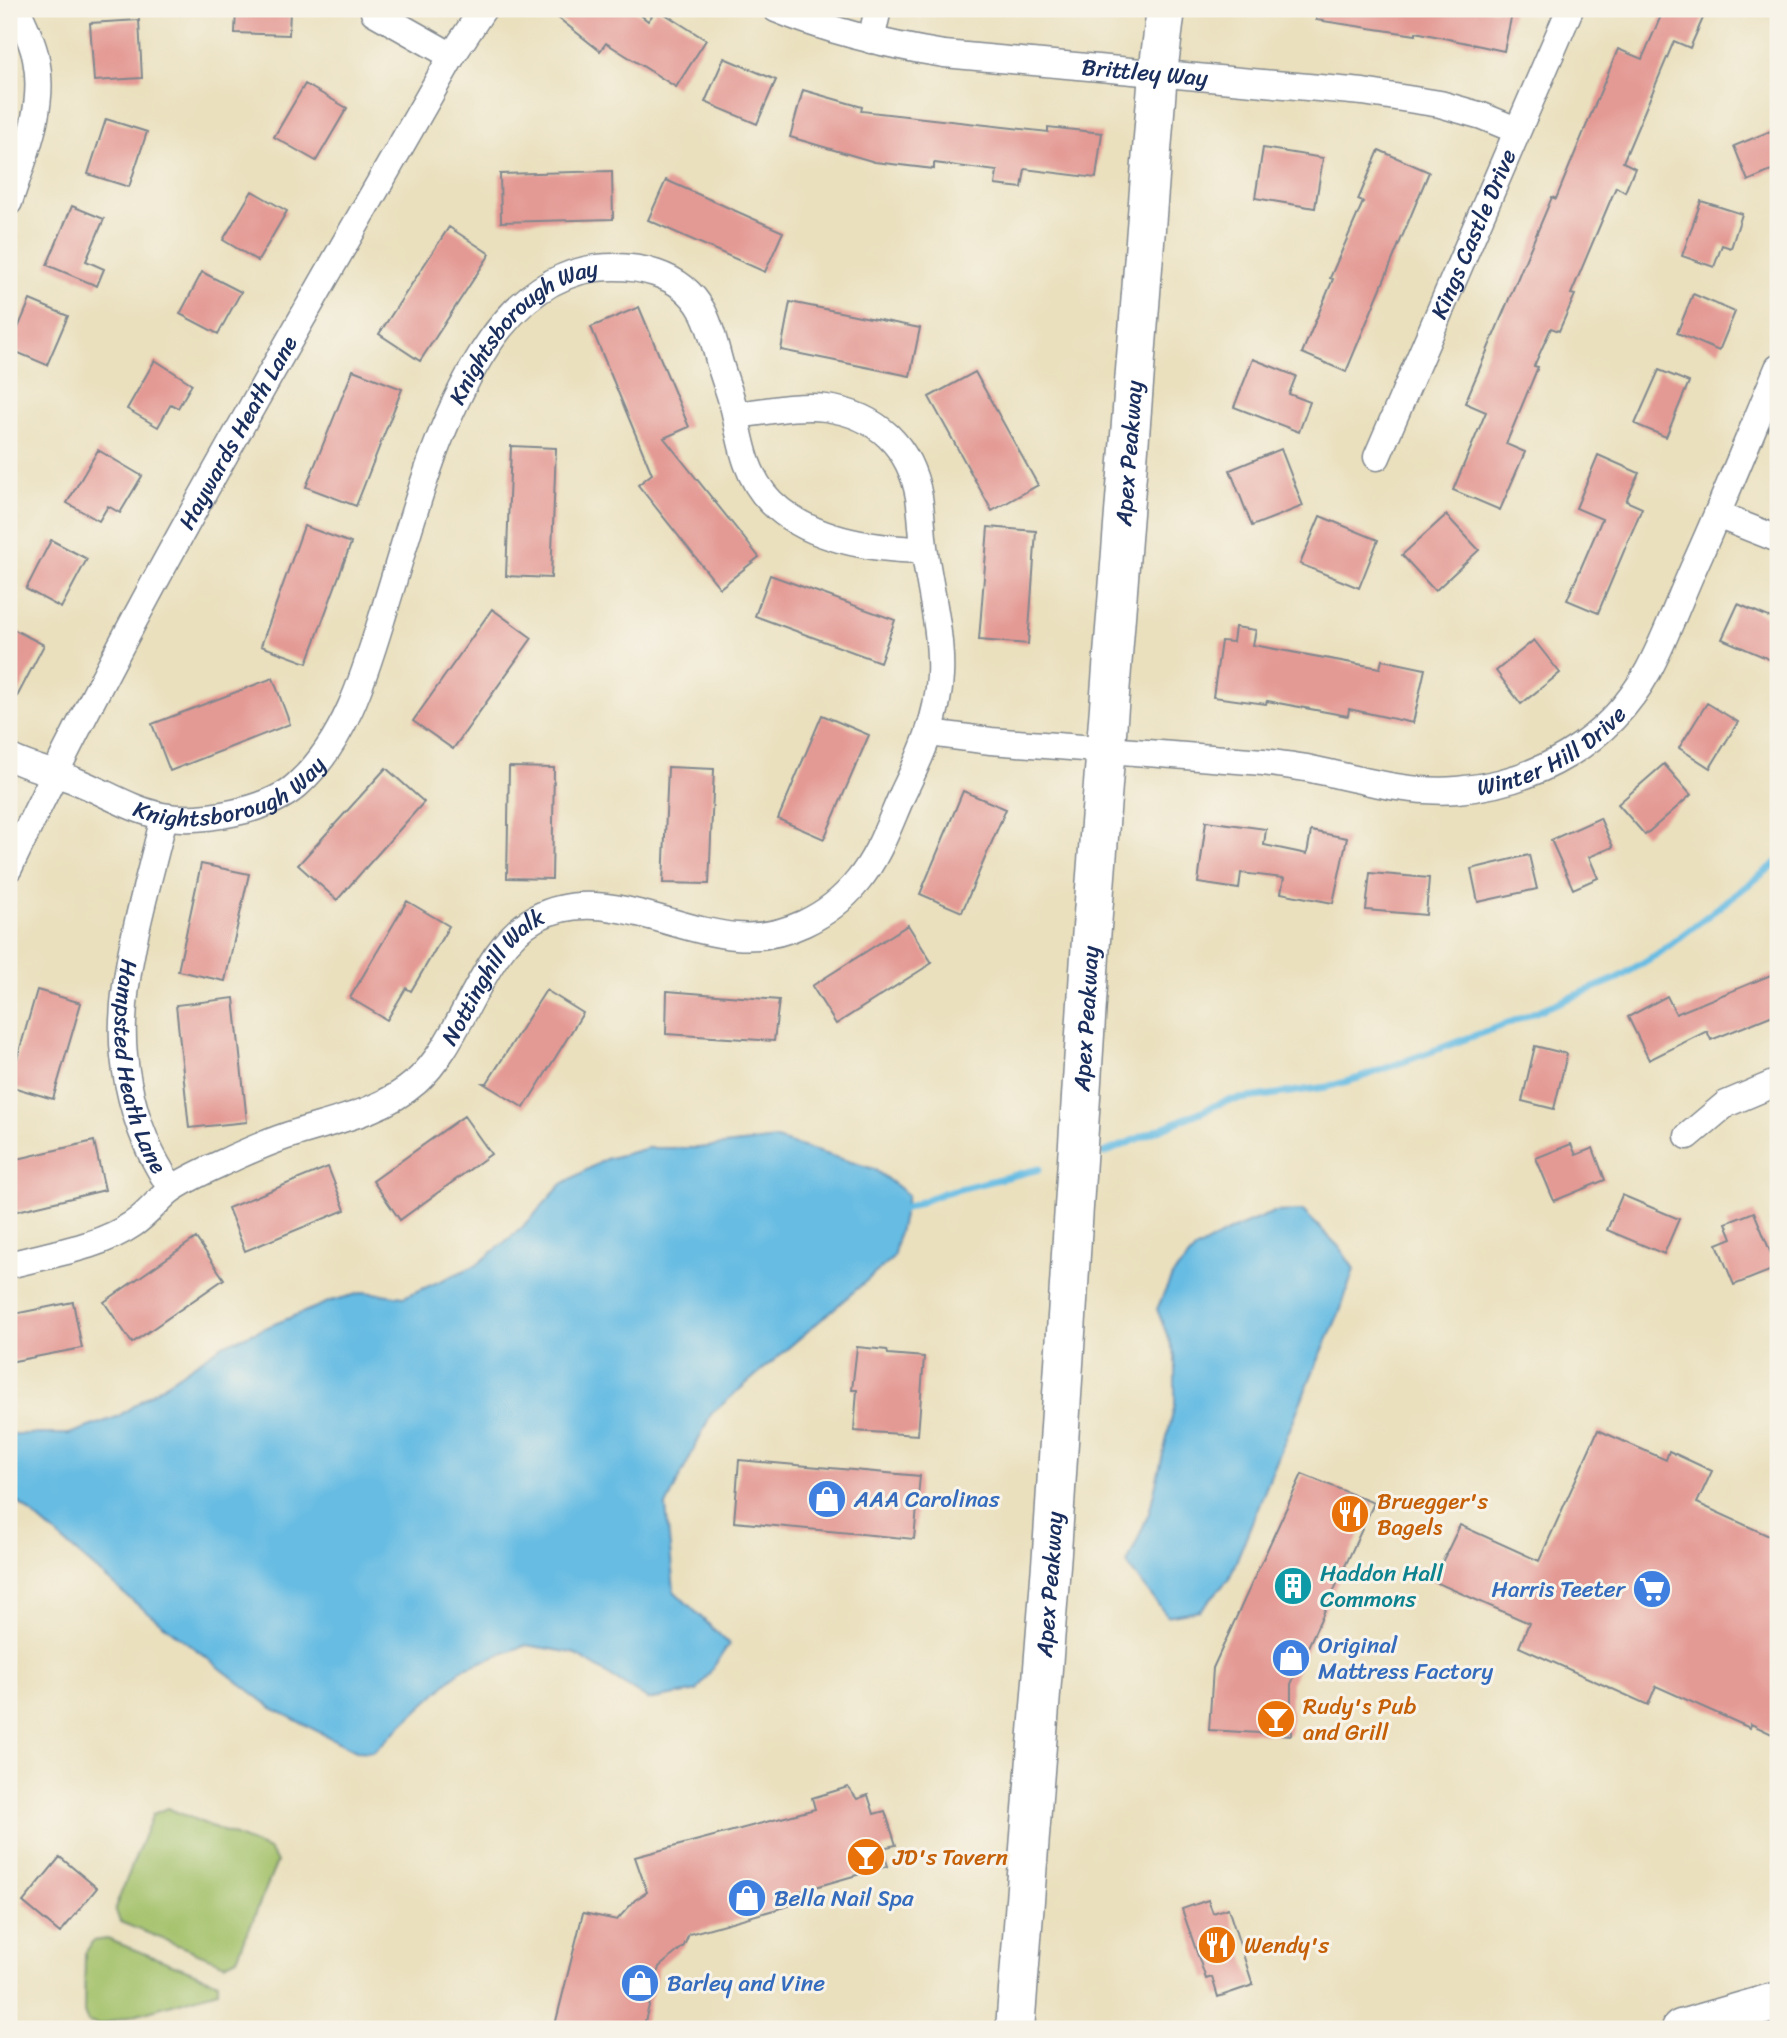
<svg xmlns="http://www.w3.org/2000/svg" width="1787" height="2038" font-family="Sriracha,sans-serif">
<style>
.green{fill:#a3c169;stroke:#5f7864;stroke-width:2}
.water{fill:#66bce3;stroke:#4076a0;stroke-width:2}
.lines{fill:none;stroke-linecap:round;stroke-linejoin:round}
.stream{stroke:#66bce3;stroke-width:7}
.building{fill:#e49a94}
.minor-casing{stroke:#82888e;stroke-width:29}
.secondary-casing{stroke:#82888e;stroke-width:41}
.primary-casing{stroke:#82888e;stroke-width:41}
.minor{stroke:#fff;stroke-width:26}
.secondary{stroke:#fff;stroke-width:38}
.primary{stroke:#fff;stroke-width:38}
.labels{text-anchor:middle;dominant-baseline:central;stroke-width:6;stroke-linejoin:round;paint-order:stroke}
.street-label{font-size:23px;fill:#1b2f5e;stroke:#f7f3e8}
.shop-label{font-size:23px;fill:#366cbe;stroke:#f7f3e8;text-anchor:start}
.food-label{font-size:23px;fill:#c56008;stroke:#f7f3e8;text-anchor:start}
.culture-label{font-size:23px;fill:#0d838f;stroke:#f7f3e8;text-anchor:start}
</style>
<rect width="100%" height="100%" fill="#f7f3e8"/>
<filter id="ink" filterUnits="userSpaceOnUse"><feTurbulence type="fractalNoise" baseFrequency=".0143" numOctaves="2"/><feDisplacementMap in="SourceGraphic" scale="14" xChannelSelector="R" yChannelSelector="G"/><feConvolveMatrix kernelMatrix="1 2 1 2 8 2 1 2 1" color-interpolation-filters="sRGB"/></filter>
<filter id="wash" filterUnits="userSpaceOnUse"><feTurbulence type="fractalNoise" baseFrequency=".00686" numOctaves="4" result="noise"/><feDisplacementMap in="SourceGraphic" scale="28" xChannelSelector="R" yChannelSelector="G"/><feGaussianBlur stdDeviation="1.57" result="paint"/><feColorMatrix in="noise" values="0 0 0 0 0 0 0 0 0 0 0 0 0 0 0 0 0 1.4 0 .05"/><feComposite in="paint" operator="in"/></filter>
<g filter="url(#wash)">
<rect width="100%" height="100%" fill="#eae0be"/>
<path class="green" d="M167,1808L269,1850L277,1862L237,1958L225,1964L120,1922L115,1908L153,1814Z
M107,1939L218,1982V1991L99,2025L88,2022L84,2013L85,1953L93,1941Z"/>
<path class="water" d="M776,1139L874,1169L908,1195L893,1258L711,1414L666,1506L674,1591L729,1644L697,1691L649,1700L573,1653L526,1645L462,1669L373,1752L356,1751L272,1708L129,1598L9,1494V1434H69L117,1417L223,1345L331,1301L365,1292L404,1297L477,1265L523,1227L562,1184L606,1159L648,1148H698Z
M1303,1211L1339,1247L1354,1269L1341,1309L1310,1379L1229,1579L1200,1610L1167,1616L1127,1564L1149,1513L1175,1404V1355L1157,1309L1172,1276L1195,1250L1231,1230L1274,1212Z"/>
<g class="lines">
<path class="stream" d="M1104,1153L1226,1101L1327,1087L1359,1078L1509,1023L1618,978L1659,953L1778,862
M896,1212L943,1193L1039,1169"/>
</g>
<g id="blocks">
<path class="building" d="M236,9H290L289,35L235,33Z
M547,9H633L648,21L657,9L706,40L676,87L606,43L600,51Z
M1316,9H1513L1504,51L1416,32V35L1316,20Z
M1664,9H1707L1690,48L1674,41L1623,162L1635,168L1625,192L1616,187L1571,294L1575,295L1559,331L1551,328L1534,366L1538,367L1506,444L1525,452L1500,510L1453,490L1486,412L1465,403L1552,197L1556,199L1618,49L1642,59Z
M139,20L142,78L94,81L90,23Z
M724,58L776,80L757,124L705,102Z
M305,84L347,108L316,161L274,137Z
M803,90L862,107L861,111L1048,132V127L1102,133L1096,178L1025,169L1022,188L995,185L997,171L934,163V169L875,162L790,137Z
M106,119L147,132L129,187L88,174Z
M1778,128V168L1748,181L1734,146Z
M1263,148L1323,158L1315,208L1255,198Z
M1379,150L1429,172L1346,372L1302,353L1333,279L1330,278L1363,202L1358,200Z
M612,171L613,219L501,222L500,174Z
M666,180L783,232L765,272L648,220Z
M252,191L287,211L258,261L223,240Z
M1701,201L1742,214L1731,248L1722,245L1714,267L1682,256Z
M72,206L104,219L86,261L104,269L97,286L47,265Z
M449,227L490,254L420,361L379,334Z
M202,272L241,292L218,334L180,314Z
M1693,294L1735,312L1719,351L1677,333Z
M30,300L68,316L47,365L9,349Z
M790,302L920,328L910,376L781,350Z
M639,307L689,427L664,438L759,557L720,588L638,485L652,474L591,327Z
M1253,359L1296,376L1289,394L1310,402L1299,432L1234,407Z
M155,360L192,384L178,408L171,404L158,427L127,409Z
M353,370L402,389L356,506L306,487Z
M1659,370L1689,382L1666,437L1635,424Z
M975,372L1038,485L992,511L929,397Z
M511,446L556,448L551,578L506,576Z
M1281,449L1303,506L1252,526L1230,470Z
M98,450L142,476L120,513L108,506L99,521L67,503Z
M1598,455L1639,473L1626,501L1642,508L1598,613L1567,600L1602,519L1576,508Z
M1446,515L1479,550L1435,591L1402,555Z
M1320,516L1378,540L1359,588L1300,564Z
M304,526L351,543L307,663L261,646Z
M988,527L1036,531L1028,644L979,640Z
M51,540L87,559L61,608L26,589Z
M770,575L895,620L880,662L755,616Z
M1738,604L1778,621V644L1771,660L1722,639Z
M492,609L532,638L453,749L413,721Z
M9,627L44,645L9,712Z
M1235,627L1256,630L1253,645L1380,668L1382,660L1425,669L1413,723L1349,709L1348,716L1267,701L1266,704L1213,697L1221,641L1233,642Z
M1534,640L1560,673L1521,704L1496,671Z
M273,678L290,724L170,771L152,724Z
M1707,703L1738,722L1710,768L1679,748Z
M822,715L869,735L824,839L778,819Z
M1664,764L1691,795L1645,835L1618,804Z
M509,767L554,768L552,879L507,878Z
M668,767L714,769L709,884L663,883Z
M386,768L424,802L337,900L298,865Z
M963,791L1006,809L962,912L920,894Z
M1600,818L1613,847L1589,857L1598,878L1573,889L1551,840Z
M1206,821L1266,829L1264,845L1307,854L1311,831L1347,838L1333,903L1281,893L1284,878L1241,873L1239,889L1198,883Z
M1529,855L1537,889L1478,902L1471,869Z
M201,864L249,874L225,981L178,971Z
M1370,873L1429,878L1426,915L1366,910Z
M407,901L449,926L411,991L406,988L387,1020L350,998Z
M908,925L932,963L836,1024L812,986Z
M1778,972V1013L1711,1040L1707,1031L1649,1060L1628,1017L1667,996L1676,1014Z
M37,990L81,1003L53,1099L9,1086Z
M546,990L583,1013L524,1108L483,1083H487Z
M667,991L779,1000L774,1041L666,1034Z
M234,998L247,1122L189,1128L176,1005Z
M1535,1046L1567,1054L1554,1109L1522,1101Z
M464,1116L491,1154L400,1220L373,1181Z
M94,1141L105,1190L9,1213V1161Z
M1571,1144L1576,1155L1593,1148L1605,1180L1554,1201L1536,1158Z
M328,1167L345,1210L245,1251L228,1208Z
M1622,1195L1679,1219L1664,1254L1607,1230Z
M1754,1212L1777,1268L1734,1285L1717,1244L1732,1238L1726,1223Z
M196,1238L224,1279L132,1343L104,1302Z
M73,1302L82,1348L9,1362V1315Z
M857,1347L887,1350L888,1354L924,1357L918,1435L854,1431L857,1390H852Z
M1598,1430L1666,1460L1669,1451L1712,1471L1697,1503L1778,1540V1737L1751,1724L1750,1728L1656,1686L1648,1705L1519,1647L1529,1623L1433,1581L1460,1525L1539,1561Z
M739,1460L920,1476L914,1539L734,1522Z
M1302,1474L1374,1503L1291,1684V1735L1209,1730L1213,1668Z
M848,1787L857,1799L868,1795L874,1814L885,1811L896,1845L882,1848L888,1866L798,1892L802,1902L689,1934L684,1946L659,1967L643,2029H554L583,1913L617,1920L635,1900L647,1892L635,1857L815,1809L812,1798Z
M60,1857L97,1888L60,1933L23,1902Z
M1208,1900L1213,1913L1228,1908L1253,1985L1218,1997L1212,1977L1206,1979L1182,1909Z"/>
</g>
</g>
<g filter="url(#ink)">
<use href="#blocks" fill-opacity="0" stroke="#82888e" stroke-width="2"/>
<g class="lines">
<g class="minor-casing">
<g id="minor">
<path id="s1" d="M776,9C829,31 887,45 944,54L1363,92L1440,104L1482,116L1516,130"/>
<path d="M374,12L452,56"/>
<path d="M871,40L878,9"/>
<path d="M9,202C24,156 46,108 36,59C33,42 24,25 17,9"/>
<path id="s2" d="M1377,457L1570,9"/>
<path d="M1717,515L1778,539"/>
<path id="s3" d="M930,733L991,741L1263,762C1279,764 1295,766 1311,769C1359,779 1407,794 1457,790C1537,783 1609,742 1648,671C1665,639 1678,603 1693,569C1723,503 1750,435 1778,368"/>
<path id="s4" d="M9,757C30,768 53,772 76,781C104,792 132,810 162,816C199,823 269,811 297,785C347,740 366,670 385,608C412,522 433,432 481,355C507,313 544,275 596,268C635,264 681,272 702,310C711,326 715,346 720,364C725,382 733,400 736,418C742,449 748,479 771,502C809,540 874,549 924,550"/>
<path id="s5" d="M164,817C149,881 125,956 123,1021C121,1061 131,1106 146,1142C152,1158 163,1174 171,1189"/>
<path id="s6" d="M9,868C141,589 300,324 452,56L483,9"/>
<path d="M1688,1136L1726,1104L1778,1082"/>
<path id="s7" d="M9,1265C49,1254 98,1248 133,1224C147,1215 157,1201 169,1191C188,1177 214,1167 235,1157C255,1148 275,1139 296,1133C337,1120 383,1111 416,1082C463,1041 481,947 536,918C599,884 672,931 736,936C783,940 829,917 858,881C879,856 890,822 903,793C921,756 938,718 940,676C942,636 931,594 925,554C922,535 922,516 919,497C910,446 877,415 826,408C797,404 764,412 736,415"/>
</g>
</g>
<g class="secondary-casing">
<g id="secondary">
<path id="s8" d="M1015,2029L1052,1552L1091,940L1158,73L1166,9"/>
</g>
</g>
<g class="primary-casing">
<path id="primary" d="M1681,2029L1778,2001"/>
</g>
<use href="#minor" class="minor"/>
<use href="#secondary" class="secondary"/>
<use href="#primary" class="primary"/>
</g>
</g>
<defs>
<g id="shop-disc" transform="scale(2.0125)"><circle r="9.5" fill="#3f7fe0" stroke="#f7f3e8"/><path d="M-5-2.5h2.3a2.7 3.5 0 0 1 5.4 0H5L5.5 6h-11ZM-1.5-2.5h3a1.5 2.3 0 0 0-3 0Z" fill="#fff"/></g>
<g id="restaurant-disc" transform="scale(2.0125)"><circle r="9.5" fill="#e8710a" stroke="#f7f3e8"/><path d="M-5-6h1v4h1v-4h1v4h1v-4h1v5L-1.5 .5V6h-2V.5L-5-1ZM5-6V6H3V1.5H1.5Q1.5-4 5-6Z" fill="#fff"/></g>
<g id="building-disc" transform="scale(2.0125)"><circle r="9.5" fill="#0f9aa8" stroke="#f7f3e8"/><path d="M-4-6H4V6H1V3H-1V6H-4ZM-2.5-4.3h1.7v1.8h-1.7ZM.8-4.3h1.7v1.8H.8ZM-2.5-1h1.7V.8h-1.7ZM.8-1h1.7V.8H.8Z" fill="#fff"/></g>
<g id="supermarket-disc" transform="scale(2.0125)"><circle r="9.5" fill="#3f7fe0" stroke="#f7f3e8"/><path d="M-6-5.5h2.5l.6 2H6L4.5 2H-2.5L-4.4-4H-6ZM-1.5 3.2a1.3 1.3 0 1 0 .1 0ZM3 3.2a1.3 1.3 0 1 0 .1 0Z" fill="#fff"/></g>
<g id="bar-disc" transform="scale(2.0125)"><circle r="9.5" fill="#e8710a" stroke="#f7f3e8"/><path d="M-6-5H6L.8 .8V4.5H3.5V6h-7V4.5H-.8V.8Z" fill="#fff"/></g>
</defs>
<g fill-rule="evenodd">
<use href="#shop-disc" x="827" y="1499"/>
<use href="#restaurant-disc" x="1350" y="1514"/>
<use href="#building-disc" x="1293" y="1586"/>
<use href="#supermarket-disc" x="1652" y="1589"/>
<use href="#shop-disc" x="1291" y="1658"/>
<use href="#bar-disc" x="1276" y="1719"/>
<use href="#bar-disc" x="866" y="1857"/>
<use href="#shop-disc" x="747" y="1898"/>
<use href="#restaurant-disc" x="1217" y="1945"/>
<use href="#shop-disc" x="640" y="1983"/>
</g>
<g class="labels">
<g class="street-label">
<text stroke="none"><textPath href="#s1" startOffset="376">Brittley Way</textPath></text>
<text stroke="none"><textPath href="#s2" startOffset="243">Kings Castle Drive</textPath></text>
<text stroke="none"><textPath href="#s4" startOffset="826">Knightsborough Way</textPath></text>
<text stroke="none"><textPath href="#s6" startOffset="492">Haywards Heath Lane</textPath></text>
<text stroke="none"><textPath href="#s8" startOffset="1580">Apex Peakway</textPath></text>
<text stroke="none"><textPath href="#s3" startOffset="635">Winter Hill Drive</textPath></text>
<text stroke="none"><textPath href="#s4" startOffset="238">Knightsborough Way</textPath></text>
<text stroke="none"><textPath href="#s7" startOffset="583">Nottinghill Walk</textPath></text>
<text stroke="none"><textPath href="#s8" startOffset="1013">Apex Peakway</textPath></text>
<text stroke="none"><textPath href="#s5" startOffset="256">Hampsted Heath Lane</textPath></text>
<text stroke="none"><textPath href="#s8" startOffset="446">Apex Peakway</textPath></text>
</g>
<g class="shop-label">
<text x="854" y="1499">AAA Carolinas</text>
<text x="1625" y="1589" text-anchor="end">Harris Teeter</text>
<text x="1318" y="1645">Original<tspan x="1318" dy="26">Mattress Factory</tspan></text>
<text x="774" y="1898">Bella Nail Spa</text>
<text x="667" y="1983">Barley and Vine</text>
</g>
<g class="food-label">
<text x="1377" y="1501">Bruegger's<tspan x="1377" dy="26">Bagels</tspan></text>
<text x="1303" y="1706">Rudy's Pub<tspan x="1303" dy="26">and Grill</tspan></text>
<text x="893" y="1857">JD's Tavern</text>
<text x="1244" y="1945">Wendy's</text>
</g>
<g class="culture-label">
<text x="1320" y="1573">Haddon Hall<tspan x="1320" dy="26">Commons</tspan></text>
</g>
</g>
<rect width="1787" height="2038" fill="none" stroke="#f7f3e8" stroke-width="35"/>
</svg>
